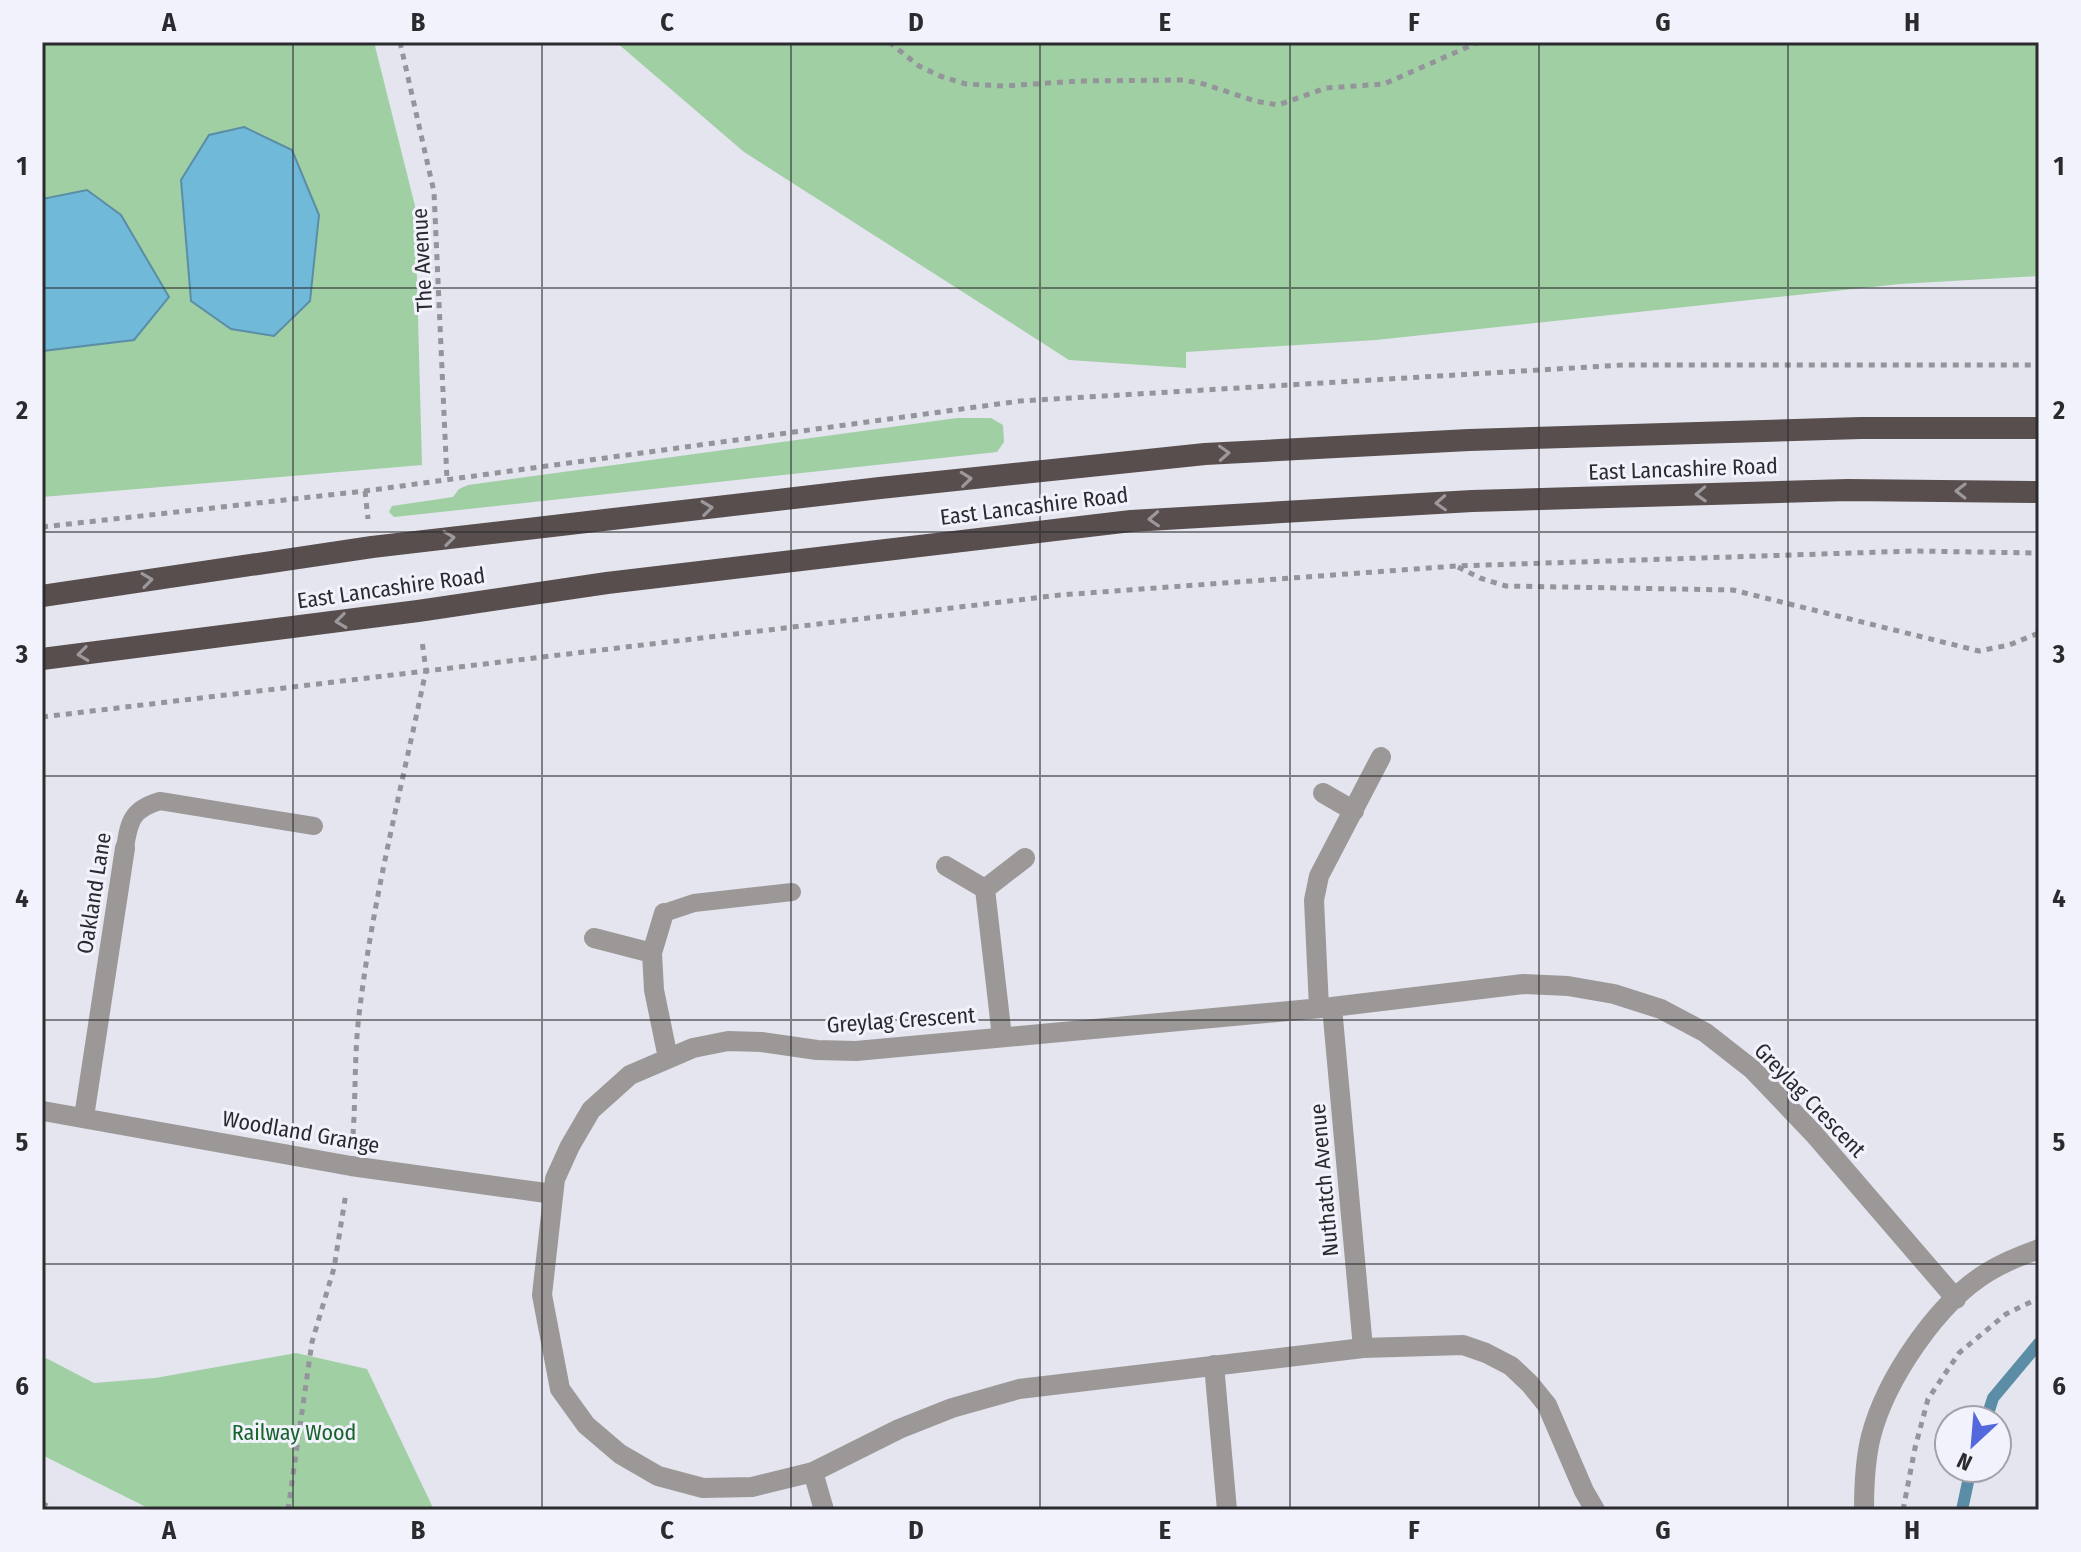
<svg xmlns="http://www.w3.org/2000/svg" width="2081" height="1552" font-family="'Fira Sans Condensed',sans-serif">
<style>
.green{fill:#a0cfa4;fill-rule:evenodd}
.water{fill:#70b9d9;stroke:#5b8ea6;stroke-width:2}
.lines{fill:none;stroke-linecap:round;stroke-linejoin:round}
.stream{stroke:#5b8ea6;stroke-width:12}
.path{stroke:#94949b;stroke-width:5;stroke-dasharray:6 6;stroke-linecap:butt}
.service{stroke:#9d9898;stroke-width:18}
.minor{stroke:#9d9898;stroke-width:20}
.trunk{stroke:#584e4e;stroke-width:22}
.oneway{stroke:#9d989c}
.grid{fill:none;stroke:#2b2b2f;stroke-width:2;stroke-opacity:0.55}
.labels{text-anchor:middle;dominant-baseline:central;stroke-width:6;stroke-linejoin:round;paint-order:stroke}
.street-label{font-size:22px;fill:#2b2b2f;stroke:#f2f2fc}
.park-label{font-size:22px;fill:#17632a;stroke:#f2f2fc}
.neatline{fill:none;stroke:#2b2b2f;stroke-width:3}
.grid-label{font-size:26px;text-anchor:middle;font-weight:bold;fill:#2b2b2f}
</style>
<rect width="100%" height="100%" fill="#e4e5ef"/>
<path class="green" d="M42,42H374L415,206L422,465L42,497V351L134,340L87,190L42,199ZM292,150L319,215L309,301Z
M616,42H2039V276L1900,284L1376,340L1186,352V368L1069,360L744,152Z
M957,418H991L1003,425L1004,442L997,452L394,517L389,512L392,506L453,497L459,489L468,485Z
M296,1353L367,1369L434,1510H152L42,1455V1356L94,1383L155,1378Z"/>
<path class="water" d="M244,127L292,150L319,215L310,301L274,336L231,329L191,301L181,180L209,135Z
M87,190L121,215L169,297L134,340L42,351V199Z"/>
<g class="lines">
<path class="stream" d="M1986,1420L1993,1398L2039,1343
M1962,1510L1971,1468"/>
<path class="path" d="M400,42L434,192L447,480
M889,42L919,66L940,76L966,84L1004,86L1079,81L1183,80L1204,84L1255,101L1278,105L1326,88L1384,84L1479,42
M365,491L368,519
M42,527L365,491L1020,401L1623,365H2039
M1458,567L1480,578L1506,586L1733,590L1979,651L2009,645L2039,633
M42,717L1060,595L1456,566L1913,551L2039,553
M353,1135C356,1092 354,1050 360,1007C374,893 403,782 426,670L422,641
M42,1503L55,1510
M288,1510L312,1342L334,1268L346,1193
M1903,1510L1915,1448L1928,1399L1959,1353L2006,1314L2039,1298"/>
<path class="service" d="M125,848C129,821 132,809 160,801L314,826
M664,913L694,903L792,892"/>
<path class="minor" d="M1323,793L1354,811
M946,866L985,889
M664,913L652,953L654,990L668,1058
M594,938L652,953
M1332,1007L1363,1348
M1319,1008L1314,900L1319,876L1381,757
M1002,1037L985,889L1025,858
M43,1111L351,1166L553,1194
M84,1117L125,848
M1214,1365L1227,1510
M813,1472L824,1510
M1595,1510L1584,1491L1547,1405L1530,1384L1511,1366L1486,1353L1463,1345L1363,1348L1019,1389L952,1408L899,1429L813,1472L752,1487L703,1488L658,1476L620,1454L586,1425L560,1389L542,1295L555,1179L570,1146L591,1110L630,1075L693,1048L728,1041L761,1042L817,1050L856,1051L1332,1007L1523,984L1568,986L1614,994L1661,1009L1706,1033L1752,1069L1814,1134L1956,1299
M1864,1510C1864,1485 1865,1460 1871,1436C1886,1379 1937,1303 1988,1272C2004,1262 2022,1255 2039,1249"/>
<path class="trunk" d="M42,596L372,547L880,488L1205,454L1469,440L1861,428H2039
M42,659L418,611L607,583L1131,521L1472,501L1848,490L2039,492"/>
</g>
<defs><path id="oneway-chevron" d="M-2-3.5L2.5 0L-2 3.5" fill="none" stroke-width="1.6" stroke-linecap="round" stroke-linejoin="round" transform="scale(2)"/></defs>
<g class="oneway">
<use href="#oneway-chevron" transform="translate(1224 453) rotate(-3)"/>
<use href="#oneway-chevron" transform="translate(966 479) rotate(-6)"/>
<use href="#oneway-chevron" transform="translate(1961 491) rotate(-179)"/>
<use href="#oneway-chevron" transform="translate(1701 494) rotate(178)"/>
<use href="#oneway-chevron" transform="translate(1441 503) rotate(177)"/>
<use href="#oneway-chevron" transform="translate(707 508) rotate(-7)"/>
<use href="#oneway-chevron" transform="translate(1154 519) rotate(177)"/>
<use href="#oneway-chevron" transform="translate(449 538) rotate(-7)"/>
<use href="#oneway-chevron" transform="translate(147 580) rotate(-8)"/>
<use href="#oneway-chevron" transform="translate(341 621) rotate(173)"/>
<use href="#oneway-chevron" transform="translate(83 654) rotate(173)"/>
</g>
<path class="grid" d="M293,42V1510M542,42V1510M791,42V1510M1040,42V1510M1290,42V1510M1539,42V1510M1788,42V1510M42,288H2039M42,532H2039M42,776H2039M42,1020H2039M42,1264H2039"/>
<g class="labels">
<g class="street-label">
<text transform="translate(422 260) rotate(-93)">The Avenue</text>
<text transform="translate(1683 469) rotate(-2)">East Lancashire Road</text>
<text transform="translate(1034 506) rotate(-7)">East Lancashire Road</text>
<text transform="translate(391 588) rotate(-8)">East Lancashire Road</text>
<text transform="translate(94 893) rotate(-81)">Oakland Lane</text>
<text transform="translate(901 1020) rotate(-4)">Greylag Crescent</text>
<text transform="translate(1810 1100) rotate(46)">Greylag Crescent</text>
<text transform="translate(301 1132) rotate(10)">Woodland Grange</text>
<text transform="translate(1324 1180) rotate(-95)">Nuthatch Avenue</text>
</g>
<g class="park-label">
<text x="294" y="1432">Railway Wood</text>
</g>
</g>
<rect width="2081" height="1552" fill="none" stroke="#f2f2fc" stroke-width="88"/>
<g transform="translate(1973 1444) rotate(206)"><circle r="38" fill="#f2f2fc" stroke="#a2a2aa" stroke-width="2"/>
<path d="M0-6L14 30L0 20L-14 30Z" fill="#5468de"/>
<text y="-12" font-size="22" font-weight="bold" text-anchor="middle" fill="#2b2b2f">N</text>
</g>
<rect x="44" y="44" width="1993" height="1464" class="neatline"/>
<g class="grid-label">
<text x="169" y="31">A</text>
<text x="418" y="31">B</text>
<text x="667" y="31">C</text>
<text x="916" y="31">D</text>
<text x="1165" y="31">E</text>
<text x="1414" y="31">F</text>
<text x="1663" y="31">G</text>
<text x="1912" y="31">H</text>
<text x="22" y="175">1</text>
<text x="2059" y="175">1</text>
<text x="22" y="419">2</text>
<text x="2059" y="419">2</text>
<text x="22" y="663">3</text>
<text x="2059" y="663">3</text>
<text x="22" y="907">4</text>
<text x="2059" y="907">4</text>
<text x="22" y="1151">5</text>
<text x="2059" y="1151">5</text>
<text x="22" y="1395">6</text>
<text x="2059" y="1395">6</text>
<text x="169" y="1539">A</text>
<text x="418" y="1539">B</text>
<text x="667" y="1539">C</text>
<text x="916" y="1539">D</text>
<text x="1165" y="1539">E</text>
<text x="1414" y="1539">F</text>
<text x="1663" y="1539">G</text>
<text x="1912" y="1539">H</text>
</g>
</svg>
